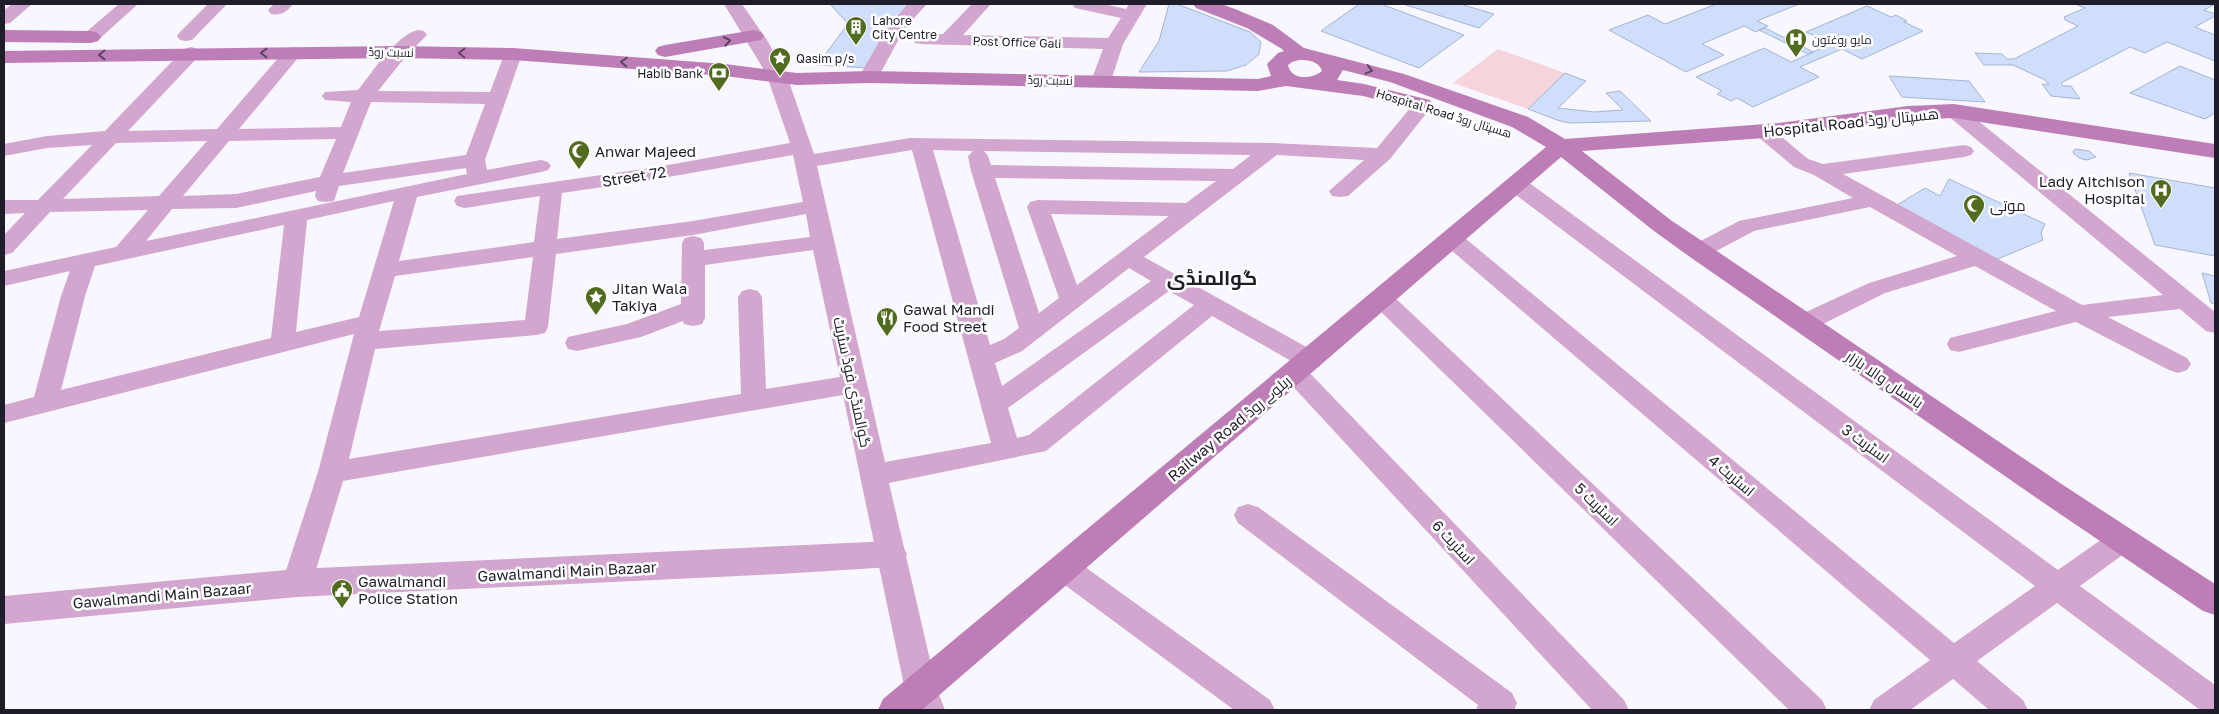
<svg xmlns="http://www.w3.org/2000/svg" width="2219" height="714" font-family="'Golos Text',Cairo,sans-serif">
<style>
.green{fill:#f6d4db}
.building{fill:#cfdefa;stroke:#a4b5d3}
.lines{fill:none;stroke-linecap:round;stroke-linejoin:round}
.minor{fill:#d2a6ce;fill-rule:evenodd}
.tertiary{fill:#d2a6ce;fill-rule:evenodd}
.secondary{fill:#bd7eb8;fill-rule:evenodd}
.oneway{stroke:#5f4463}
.labels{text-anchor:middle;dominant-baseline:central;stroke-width:5;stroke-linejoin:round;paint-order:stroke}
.far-poi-label{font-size:12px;fill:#201d2a;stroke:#fff;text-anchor:start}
.far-street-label{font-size:12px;fill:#201d2a;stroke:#fff}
.street-label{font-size:15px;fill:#201d2a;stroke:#fff}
.poi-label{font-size:15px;fill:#201d2a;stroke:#fff;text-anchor:start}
.district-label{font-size:20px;font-weight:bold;fill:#201d2a;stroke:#fff}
</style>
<rect width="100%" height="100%" fill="#f8f6fe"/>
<path class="green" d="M1498,49L1565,73L1528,109L1453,83Z"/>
<path class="building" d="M830,4H914L890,27L868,68L817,65L848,24Z
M1169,4H1177L1250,32L1261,42L1259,54L1246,65L1227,71L1139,72L1159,41Z
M1359,4H1381L1464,35L1419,68L1321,31Z
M1403,4H1460L1494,14L1479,28Z
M1716,4H1799L1757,21L1768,26L1759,30L1756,32L1744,26L1702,44L1724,55L1686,72L1609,30L1648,15L1665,24Z
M2075,4H2215L2204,10L2215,14V16L2195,27L2215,35V61L2167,42L2145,53L2130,47L2061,83L2063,86H2071L2080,99L2051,96L2042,84L2049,85L2045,80L2013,65H1984L1975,53L2002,54L2007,59H2014L2078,26L2065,20L2064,17L2085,8Z
M1867,6L1891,17L1896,15L1907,21L1904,22L1923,31L1862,59L1842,49L1800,67L1819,77L1753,107L1737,98L1731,101L1717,94L1722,91L1696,77L1764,48L1791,62L1831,44L1806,32Z
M1765,28L1813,52L1808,54L1759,30Z
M2180,66L2215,80V113L2205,119L2130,93Z
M1565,73L1586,81L1558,108L1594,112L1623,110L1606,93L1620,91L1651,121L1569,123L1557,120L1528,109Z
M1889,76L1969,81L1985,102L1902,97Z
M2076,149L2089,151L2096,157L2087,160L2079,158L2074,154L2073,151Z
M2129,173L2215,188V256L2155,245Z
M1949,179L2045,224L2041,233L2043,240L1993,261L1897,205L1925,188L1940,196Z
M2202,273L2215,276V304L2211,303Z"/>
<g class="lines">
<path class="minor" d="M12,4H32L10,23L4,24V10Z
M119,4H138L97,41L91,42L85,41L82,37L85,33Z
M208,4H227L192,40L186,41L180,40L177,36L180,32Z
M274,4H293C287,12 281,16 271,14L268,10Z
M908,4H927L905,28L876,81L869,83L862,81L859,77L888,26Z
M972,4H991L963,35L1108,38L1121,18L1075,8L1072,4H1104L1126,9L1129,4H1147L1123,44L1111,81L1108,85L1101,87L1094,85L1091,81L1103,49L921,44L915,43L912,39L915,35L943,34Z
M418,30L424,31L427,35L406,56L378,91L490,92L506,50L513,48L520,50L522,54L485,160L487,170L541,160L548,162L551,166L548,170L541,172L417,197L399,261L534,242L540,196L465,208L457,206L454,201L457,196L657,167L790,143L767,76L770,72L777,70L784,72L787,76L814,154L910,138L1272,143L1377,148L1416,101L1423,99L1430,101L1433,105L1390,159L1348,196L1340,197L1332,196L1329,191L1364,160L1277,155L1144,257L1319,354L1323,360L1319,366L1310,369L1304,367L1624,700L1629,710H1592L1286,379L1282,373L1286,367L1295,364L1300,366L1212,316L1046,451L889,483L937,690L932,700L921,704L910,700L905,690L843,395L343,481L312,583L308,592L297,595L286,592L282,583L318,472L354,334L4,423V405L34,397L61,296L70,271L4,286V271L116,247L148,210L50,212L12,253L4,255V235L25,213L4,214V200H38L92,145L47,148L4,156V144L47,136L105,131L184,49L191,47L198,49L200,53L198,57L128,131L217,129L286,49L293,47L300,49L302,53L239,129L341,127L351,102L325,100L322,96L325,92L358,90C372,73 396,35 418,30ZM371,102L485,104L466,155L343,173ZM336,139L320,177L236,194L183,196L229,141ZM207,141L159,196L63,199L116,143ZM912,150L991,443L885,462L817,166ZM933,150L973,151L968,156L971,171L1019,328L1004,339L990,345ZM984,151L1251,155L1233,169L991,165L988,156ZM793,155L803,202L693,221L557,239L562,193L657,179ZM466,168L467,174L146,241L172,209L236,208L316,191L315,196L318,201L326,202L334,201L339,186ZM995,178L1216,181L1186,203L1038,200L1030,202L1027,207L1059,298L1039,313ZM394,201L359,317L296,332L307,220ZM806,214L810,237L704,250V243L701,238L693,236L685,238L682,243L681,304L627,324L568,337L565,343L568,349L577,351L641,337L683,321L684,324L693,326L702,324L705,318V265L813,250L840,377L766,389L762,297L758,291L750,289L742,291L738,297L741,394L349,459L375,349L536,335L545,333L548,327L556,254L693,235ZM1051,214L1169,216L1077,285ZM284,225L271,338L61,390L85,296L95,266ZM533,257L525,320L379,331L395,276ZM1129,268L1151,281L1002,386L995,363L1022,351ZM1169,291L1194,305L1029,435L1017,438L1008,408Z
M1954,105L1961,107L2215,312V333L2206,331L2180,309L2108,317L2187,358L2191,364L2187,370L2178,373L2169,370L2076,322L1959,352L1950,350L1947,344L1950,338L2056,311L1975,266L1885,293L1813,329L1804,331L1795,329L1792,323L1795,317L1869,283L1957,256L1870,207L1754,231L1707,256L1699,258L1691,256L1688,251L1691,246L1739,221L1853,198L1814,175L1794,167L1756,135L1753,131L1756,127L1763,125L1770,127L1808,159L1823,164L1964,145L1971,147L1974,151L1971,155L1964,157L1843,174L2082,305L2163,295L1947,115L1944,111L1947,107Z
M1516,178L1524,179L2058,570L2112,532L2122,528L2132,532L2136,540L2132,548L2080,586L2215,685V710H2200L2057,603L1977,661L2023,700L2028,710H1989L1953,679L1910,710H1869L1874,700L1930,660L1444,244L1441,239L1444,234L1452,232L1460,234L1954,643L2035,586L1508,189L1505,184L1508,179Z
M1382,291L1390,293L1822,700L1827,710H1789L1374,305L1370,299L1374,293Z
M1248,504L1258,507L1512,693L1517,703L1514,710H1476L1478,705L1238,523L1234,515L1238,507Z
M1064,556L1074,559L1270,700L1275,710H1234L1054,577L1049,568L1054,559Z"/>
<path class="tertiary" d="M724,4H742L767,40L787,76L784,80L777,82L770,80Z
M891,541L902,545L907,554L902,563L891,567L780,574L297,597L4,624V596L297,569Z
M921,674L933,679L945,710H909L903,690L909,679Z"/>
<path class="secondary" d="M1193,4H1221L1235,9L1273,25L1304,48L1404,74L1528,117L1565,139L1779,123L1908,106L1954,104L2215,144V158L1954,118L1908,120L1779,137L1582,151L1672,221L1708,245L2063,485L2215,584V615L2203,611L2041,501L1690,257L1654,231L1561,157L922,710H878L883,699L1546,147L1512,127L1390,82L1343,70L1337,80L1364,84L1430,100L1433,105L1430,110L1422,111L1363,96L1286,86L1258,91L869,83L797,85L725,76L513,60L399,58L4,63V51L399,46L513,48L725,64L797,73L869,71L1258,79L1271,76L1267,64L1278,53L1284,51L1282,49L1247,28L1196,8ZM1299,60C1308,60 1319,61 1322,71C1313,79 1291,81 1288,65L1292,62Z
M4,30L91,31L98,33L101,37L98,41L91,43L4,42Z
M754,30L761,32L764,36L761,40L665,57L658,55L655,51L658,47L665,45Z"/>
</g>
<defs><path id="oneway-chevron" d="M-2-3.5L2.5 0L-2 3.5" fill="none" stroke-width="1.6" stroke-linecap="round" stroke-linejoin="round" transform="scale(1.25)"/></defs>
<g class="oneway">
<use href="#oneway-chevron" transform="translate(727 41) rotate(-10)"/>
<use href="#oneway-chevron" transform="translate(264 53) rotate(180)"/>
<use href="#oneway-chevron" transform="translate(462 53) rotate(-179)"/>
<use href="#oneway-chevron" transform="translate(102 55) rotate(179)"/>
<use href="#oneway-chevron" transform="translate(624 62) rotate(-176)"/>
<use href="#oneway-chevron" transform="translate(1369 70) rotate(15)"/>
</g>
<defs>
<g id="building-pin" transform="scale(1.125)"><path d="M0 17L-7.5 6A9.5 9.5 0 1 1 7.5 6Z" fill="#526c1f" stroke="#fff"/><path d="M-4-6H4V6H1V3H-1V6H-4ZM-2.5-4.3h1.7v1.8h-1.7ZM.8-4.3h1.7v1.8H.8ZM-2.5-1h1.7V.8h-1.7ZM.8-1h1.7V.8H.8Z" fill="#fff"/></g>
<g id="hospital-pin" transform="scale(1.125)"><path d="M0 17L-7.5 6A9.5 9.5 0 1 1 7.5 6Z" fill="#526c1f" stroke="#fff"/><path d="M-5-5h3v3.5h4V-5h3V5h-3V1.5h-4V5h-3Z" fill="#fff"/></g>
<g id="sight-pin" transform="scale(1.125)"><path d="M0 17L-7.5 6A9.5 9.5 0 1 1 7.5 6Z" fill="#526c1f" stroke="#fff"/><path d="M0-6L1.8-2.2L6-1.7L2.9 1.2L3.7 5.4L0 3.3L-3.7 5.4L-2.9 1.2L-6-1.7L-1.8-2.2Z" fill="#fff"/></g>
<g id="bank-pin" transform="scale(1.125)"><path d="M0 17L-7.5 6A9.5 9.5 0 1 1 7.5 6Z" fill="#526c1f" stroke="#fff"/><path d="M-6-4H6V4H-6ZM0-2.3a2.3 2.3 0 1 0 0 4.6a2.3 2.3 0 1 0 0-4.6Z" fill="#fff"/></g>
<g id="mosque-pin" transform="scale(1.125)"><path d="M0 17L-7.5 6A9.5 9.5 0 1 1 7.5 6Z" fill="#526c1f" stroke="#fff"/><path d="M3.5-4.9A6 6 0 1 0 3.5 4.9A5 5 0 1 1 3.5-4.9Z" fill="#fff"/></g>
<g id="restaurant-pin" transform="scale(1.125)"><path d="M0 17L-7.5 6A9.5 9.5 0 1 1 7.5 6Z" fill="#526c1f" stroke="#fff"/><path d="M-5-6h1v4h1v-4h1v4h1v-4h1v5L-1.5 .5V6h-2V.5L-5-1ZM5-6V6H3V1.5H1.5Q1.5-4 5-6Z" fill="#fff"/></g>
<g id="civic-pin" transform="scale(1.125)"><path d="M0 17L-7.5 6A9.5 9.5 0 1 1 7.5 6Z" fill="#526c1f" stroke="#fff"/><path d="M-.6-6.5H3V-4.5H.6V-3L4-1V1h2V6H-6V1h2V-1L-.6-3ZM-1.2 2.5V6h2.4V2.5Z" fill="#fff"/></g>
</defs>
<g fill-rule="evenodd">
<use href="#building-pin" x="856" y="27"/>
<use href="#hospital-pin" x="1796" y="39"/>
<use href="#sight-pin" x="780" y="58"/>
<use href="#bank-pin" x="719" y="73"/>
<use href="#mosque-pin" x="579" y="151"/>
<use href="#hospital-pin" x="2161" y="190"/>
<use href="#mosque-pin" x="1974" y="205"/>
<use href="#sight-pin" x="596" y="297"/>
<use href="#restaurant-pin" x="887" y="318"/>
<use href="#civic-pin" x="342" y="590"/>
</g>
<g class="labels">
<g class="far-poi-label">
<text x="872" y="20">Lahore<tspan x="872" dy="14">City Centre</tspan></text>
<text x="1812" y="39">مایو روغتون</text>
<text x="796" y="58">Qasim p/s</text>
<text x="703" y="73" text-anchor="end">Habib Bank</text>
</g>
<g class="far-street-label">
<text transform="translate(1017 42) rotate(2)">Post Office Gali</text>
<text transform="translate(391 52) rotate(1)">نسبت روڈ</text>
<text transform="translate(1050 80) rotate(1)">نسبت روڈ</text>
<text transform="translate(1444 113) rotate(17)">Hospital Road ھسپتال روڈ</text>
</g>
<g class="street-label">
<text transform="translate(1851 122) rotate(-6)">Hospital Road ھسپتال روڈ</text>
<text transform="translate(634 176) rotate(-9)">Street 72</text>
<text transform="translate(1885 379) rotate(34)">بانساں والا بازار</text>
<text transform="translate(853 382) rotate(78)">گوالمنڈی فوڈ سٹریٹ</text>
<text transform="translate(1229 428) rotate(-40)">Railway Road ریلوے روڈ</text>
<text transform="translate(1866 443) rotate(36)">اسٹریٹ 3</text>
<text transform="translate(1732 475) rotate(40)">اسٹریٹ 4</text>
<text transform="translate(1597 504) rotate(44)">اسٹریٹ 5</text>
<text transform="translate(1454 542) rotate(47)">اسٹریٹ 6</text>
<text transform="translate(567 571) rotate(-3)">Gawalmandi Main Bazaar</text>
<text transform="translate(162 595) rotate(-5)">Gawalmandi Main Bazaar</text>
</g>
<g class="poi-label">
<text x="595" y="151">Anwar Majeed</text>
<text x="2145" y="181" text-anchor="end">Lady Aitchison<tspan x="2145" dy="17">Hospital</tspan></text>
<text x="1990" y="205">موتی</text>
<text x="612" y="288">Jitan Wala<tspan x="612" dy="17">Takiya</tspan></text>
<text x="903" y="309">Gawal Mandi<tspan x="903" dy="17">Food Street</tspan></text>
<text x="358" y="581">Gawalmandi<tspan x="358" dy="17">Police Station</tspan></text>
</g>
<g class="district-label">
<text x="1212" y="277">گوالمنڈی</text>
</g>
</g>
<rect width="2219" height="714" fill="none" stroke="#201d2a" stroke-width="10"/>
</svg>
